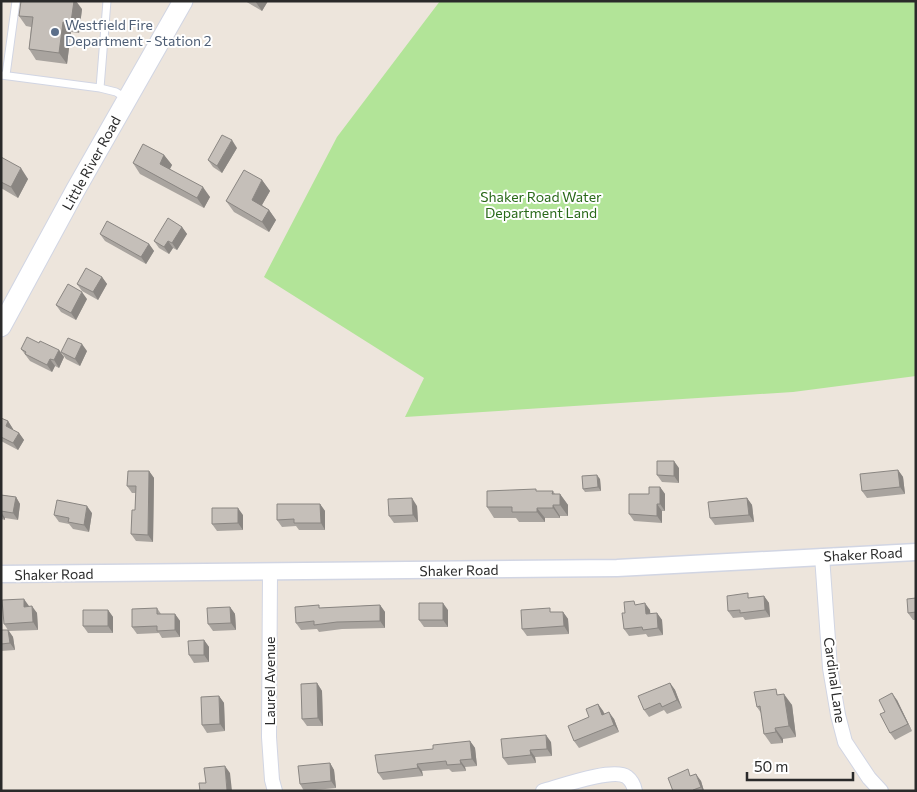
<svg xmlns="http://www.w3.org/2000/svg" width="917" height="792" font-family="Commissioner,sans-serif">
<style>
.green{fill:#b2e498}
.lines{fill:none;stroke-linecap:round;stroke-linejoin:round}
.service-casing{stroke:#d1d5e3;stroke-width:9}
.minor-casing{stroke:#d1d5e3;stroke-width:16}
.tertiary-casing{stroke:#d1d5e3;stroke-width:19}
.secondary-casing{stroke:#d1d5e3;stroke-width:21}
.service{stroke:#fff;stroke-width:7}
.minor{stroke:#fff;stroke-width:14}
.tertiary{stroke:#fff;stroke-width:16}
.secondary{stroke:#fff;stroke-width:19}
.wall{fill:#a9a49f}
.shaded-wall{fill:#8a8682}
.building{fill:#c5bfb9;stroke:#8a8682}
.service-dot{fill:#5c6f8a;stroke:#fff;stroke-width:2}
.labels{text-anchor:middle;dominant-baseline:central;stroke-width:4;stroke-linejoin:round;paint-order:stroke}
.service-label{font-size:14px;fill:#4e5e75;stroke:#fff;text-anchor:start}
.street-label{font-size:14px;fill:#2a2a2a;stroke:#fff}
.park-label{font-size:14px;fill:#296919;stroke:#fff}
</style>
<rect width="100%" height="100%" fill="#ede5dc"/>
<path class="green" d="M440,1H916V376L793,392L405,417L424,378L264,277L337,137Z"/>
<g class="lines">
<g class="service-casing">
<path id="service" d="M1,75L100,88L116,92L127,99
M6,75L16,1
M100,88L107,1"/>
</g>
<g class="minor-casing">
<path id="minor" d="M822,556L830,668L838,715L845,742L869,778L881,791
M270,572L269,737L272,780L275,791
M543,791C561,786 614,767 627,777C631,780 634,786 635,791"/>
</g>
<g class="tertiary-casing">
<path id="tertiary" d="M1,574L617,568L916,552"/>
</g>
<g class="secondary-casing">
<path id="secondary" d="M1,327L76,189L183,1"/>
</g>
<use href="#service" class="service"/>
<use href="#minor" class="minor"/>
<use href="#tertiary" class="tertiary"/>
<use href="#secondary" class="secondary"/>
</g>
<path class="wall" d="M245,1H268L262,11Z
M82,9L79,33L71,32L67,64L36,60L29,49L31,27L26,26L19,16Z
M237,148L222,173L213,167L208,160Z
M164,155L172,165L170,169L210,197L204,208L140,174L133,163Z
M1,157L28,179L18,198L1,188Z
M262,180L270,191L262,205L269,210L276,220L269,232L234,212L226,201Z
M182,227L187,234L177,250L173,248L169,254L159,248L154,241Z
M100,234L149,244L154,251L146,264L105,241Z
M102,277L107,284L98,300L82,291L77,284Z
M87,299L76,320L61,312L56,305Z
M39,343L59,350L64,357L59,368L55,366L52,372L30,361L21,349Z
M87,351L80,366L66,359L61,352Z
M1,418L8,421L13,429V430L19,433L24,440L18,450L1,441Z
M679,468V483L662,482L657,475Z
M898,470L903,477L905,494L867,498L862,491Z
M149,471L154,478L153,542L136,541L131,534L135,510L136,493H132L127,486Z
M600,479L601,491L585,492L583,489Z
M660,487L665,494V511H662V523L634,521L629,514L649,494Z
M537,491H553L555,494H560L568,505V516H560V518H545V522H519L516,518H494L487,507Z
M1,495L16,497L20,504L18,520L5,518V520L1,519Z
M747,498L752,505L754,522L715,525L710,518Z
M320,504L325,511V530H299L296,526L282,527L277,520Z
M417,506L418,522L394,523L389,516Z
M92,513L89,532L73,529L69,524L59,522L54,515Z
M243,515V530L217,531L212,524Z
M764,596L769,603L770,617L745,620L743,617L733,618L728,611L751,598Z
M916,598V620H913L908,613Z
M637,604L650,610V614L657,613L662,620L663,635L648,637L646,634L629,636L624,629L625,613Z
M380,605L385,612V628L342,629L319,632L317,629L301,630L296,623L321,608Z
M29,606L37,613L38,630L9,631L13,637L15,650L1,651V630H8L4,624Z
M230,607L235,614L236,630L213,631L208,624Z
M157,608L161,614H175L180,621V637L162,638L159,633L137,634L132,627Z
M108,610L113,617V633H88L83,626Z
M448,610V627H424L419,620Z
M552,612H563L568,619L569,634L527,636L522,629Z
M204,640L209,647V662L194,663L189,655Z
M317,683L322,691L323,726H307L302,719Z
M670,683L675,690L682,708L667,714L664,710L649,717L644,710Z
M780,695L792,705L796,737L783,739V743L771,744L764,734L761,713L757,707Z
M219,696L224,703L225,731L207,733L202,725Z
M897,700L912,731L895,740L890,733Z
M598,704L603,711L605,714L614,719L619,732L579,748L574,741Z
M470,741L475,748L477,766L465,767L466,771L452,772L449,769L422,771L423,776L383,780L378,773L433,749Z
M551,742L552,756L535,757L536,763L508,765L503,758Z
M330,763L334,770L336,788L304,791L300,784Z
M693,775L701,781L704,791H673Z"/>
<path class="shaded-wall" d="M69,1H76L82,9L79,33L71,22Z
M255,1H268L262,11Z
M63,22L71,32L67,64L59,53Z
M232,140L237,148L222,173L217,166Z
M164,155L172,165L167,174L160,164Z
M21,168L28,179L18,198L11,187Z
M262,180L270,191L259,210L252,200Z
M203,187L210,197L204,208L197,198Z
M269,210L276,220L269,232L262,222Z
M182,227L187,234L177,250L172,243Z
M168,241L173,248L169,254L164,247Z
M149,244L154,251L146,264L141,257Z
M102,277L107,284L98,300L93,292Z
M82,292L87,299L76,320L71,313Z
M82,344L87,351L80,366L75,359Z
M59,350L64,357L59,368L54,360Z
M50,359L55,366L52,372L47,365Z
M8,421L13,429L11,433L6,426Z
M19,433L24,440L18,450L13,443Z
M674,461L679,468V483L674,476Z
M898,470L903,477L905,494L900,487Z
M149,471L154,478L153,542L148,535Z
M597,475L600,479L601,491L598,487Z
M660,487L665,494V511L660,504Z
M560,494L568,505V516L560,505Z
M16,497L20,504L18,520L13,513Z
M412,498L417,506L418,522L413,515Z
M747,498L752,505L754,522L749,515Z
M320,504L325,511V530L321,523Z
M657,504L662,511V523L657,516Z
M553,505L560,516V518L553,508Z
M87,506L92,513L89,532L84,525Z
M238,508L243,515V530L238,523Z
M537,508L545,518V522L537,512Z
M1,512L5,518V520L1,515Z
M764,596L769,603L770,617L765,610Z
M24,599L29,606V614L24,607Z
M443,603L448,610V627L443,620Z
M645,603L650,610L651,621L646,614Z
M380,605L385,612V628L380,621Z
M32,606L37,613L38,630L33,622Z
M230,607L235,614L236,630L231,623Z
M108,610L113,617V633L108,626Z
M563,612L568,619L569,634L564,626Z
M657,613L662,620L663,635L658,628Z
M175,614L180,621V637L175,630Z
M8,630L13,637L15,650L10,643Z
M204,640L209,647V662L204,655Z
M317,683L322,691L323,726L318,718Z
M670,683L675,690L682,708L677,700Z
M892,693L897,700L912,731L908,724Z
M784,694L792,705L796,737L789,726Z
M219,696L224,703L225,731L220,724Z
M598,704L603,711L607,722L602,715Z
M609,712L614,719L619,732L614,725Z
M775,728L783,739V743L776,732Z
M546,735L551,742L552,756L547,749Z
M470,741L475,748L477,766L472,759Z
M530,750L535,757L536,763L531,755Z
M460,760L465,767L466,771L461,764Z
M330,763L334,770L336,788L331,781Z
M417,764L422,771L423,776L418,768Z
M225,766L230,773L232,791H227Z
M696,774L701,781L704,791H703L701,787Z"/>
<path class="building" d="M21,1H74L71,22H63L59,53L29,49L33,17L19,16Z
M222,135L232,140L217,166L208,160Z
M143,144L164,155L160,164L203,187L197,198L133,163Z
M1,157L21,168L11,187L1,182Z
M244,170L262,180L252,200L269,210L262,222L226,201Z
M168,218L182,227L172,243L168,241L164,247L154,241Z
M107,221L149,244L141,257L100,234Z
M86,268L102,277L93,292L77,284Z
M68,284L82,292L71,313L56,305Z
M27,337L39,343L40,341L59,350L54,360L50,359L47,365L25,354L26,352L21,349Z
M68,338L82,344L75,359L61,352Z
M1,418L8,421L6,426L19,433L13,443L1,437Z
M657,461H674V476L657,475Z
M898,470L900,487L862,491L860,474Z
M128,471H149L148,535L131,534L132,510H135L136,486H127Z
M597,475L598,487L583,489L582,476Z
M649,487H660V504H657V516L629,514V494H649Z
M536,489V491H553L552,494H560V505H553V508H537V512H512V507H487V491Z
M1,495L16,497L13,513L1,511Z
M412,498L413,515L389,516L388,499Z
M747,498L749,515L710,518L708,502Z
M57,500L87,506L84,525L68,522L69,518L54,515Z
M277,504H320L321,523H294V519L277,520Z
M212,508H238V523L212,524Z
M748,593V598L764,596L765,610L740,613V610L728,611L727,596Z
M916,598V612L908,613L907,599Z
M24,599V607L32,606L33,622L4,624L2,600Z
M634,601L635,605L645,603L646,614L657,613L658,628L643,630L642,627L624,629L622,613H625L624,602Z
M419,603H443V620H419Z
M319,605V608L380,605V621L337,622L314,625V621L296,623L295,607Z
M230,607L231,623L208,624L207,608Z
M157,608V614H175V630L157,631V626L132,627V609Z
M550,608V612H563L564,626L522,629L521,610Z
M83,610H108V626H83Z
M1,630H8L10,643L1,644Z
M204,640V655H189L188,641Z
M317,683L318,718L302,719L301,684Z
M670,683L677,700L662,707L660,703L644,710L638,696Z
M776,689L777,695L784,694L789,726L775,728L776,732L764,734L760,706L757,707L754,692Z
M892,693L908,724L890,733L880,714L885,712L879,700Z
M219,696L220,724L202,725L201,697Z
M598,704L602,715L609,712L614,725L574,741L568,726L589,717L586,709Z
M546,735L547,749L530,750L531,755L503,758L501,739Z
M470,741L472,759L460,760L461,764L447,765L446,761L417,764L418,768L378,773L375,755L433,749V745Z
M330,763L331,781L300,784L298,766Z
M225,766L227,791H200L199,783H206L204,768Z
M688,769L690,776L696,774L701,787L693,790L694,791H673L668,778Z"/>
<circle class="service-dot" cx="55" cy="32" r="5"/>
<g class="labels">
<g class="service-label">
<text x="65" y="24">Westfield Fire<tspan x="65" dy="16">Department - Station 2</tspan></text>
</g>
<g class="street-label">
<text transform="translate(91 163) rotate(-61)">Little River Road</text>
<text transform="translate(863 554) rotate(-3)">Shaker Road</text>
<text transform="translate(459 570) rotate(-1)">Shaker Road</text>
<text transform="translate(54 574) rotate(-1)">Shaker Road</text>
<text transform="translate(835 680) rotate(82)">Cardinal Lane</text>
<text transform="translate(269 681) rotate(-90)">Laurel Avenue</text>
</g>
<g class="park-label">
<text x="541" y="196">Shaker Road Water<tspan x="541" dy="16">Department Land</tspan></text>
</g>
</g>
<rect width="917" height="792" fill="none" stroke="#2a2a2a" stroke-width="5"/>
<path d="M747 772v8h106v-8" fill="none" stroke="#2a2a2a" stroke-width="2.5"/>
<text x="754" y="772" font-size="15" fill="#2a2a2a" stroke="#ffffff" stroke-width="4" paint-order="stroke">50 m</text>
</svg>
